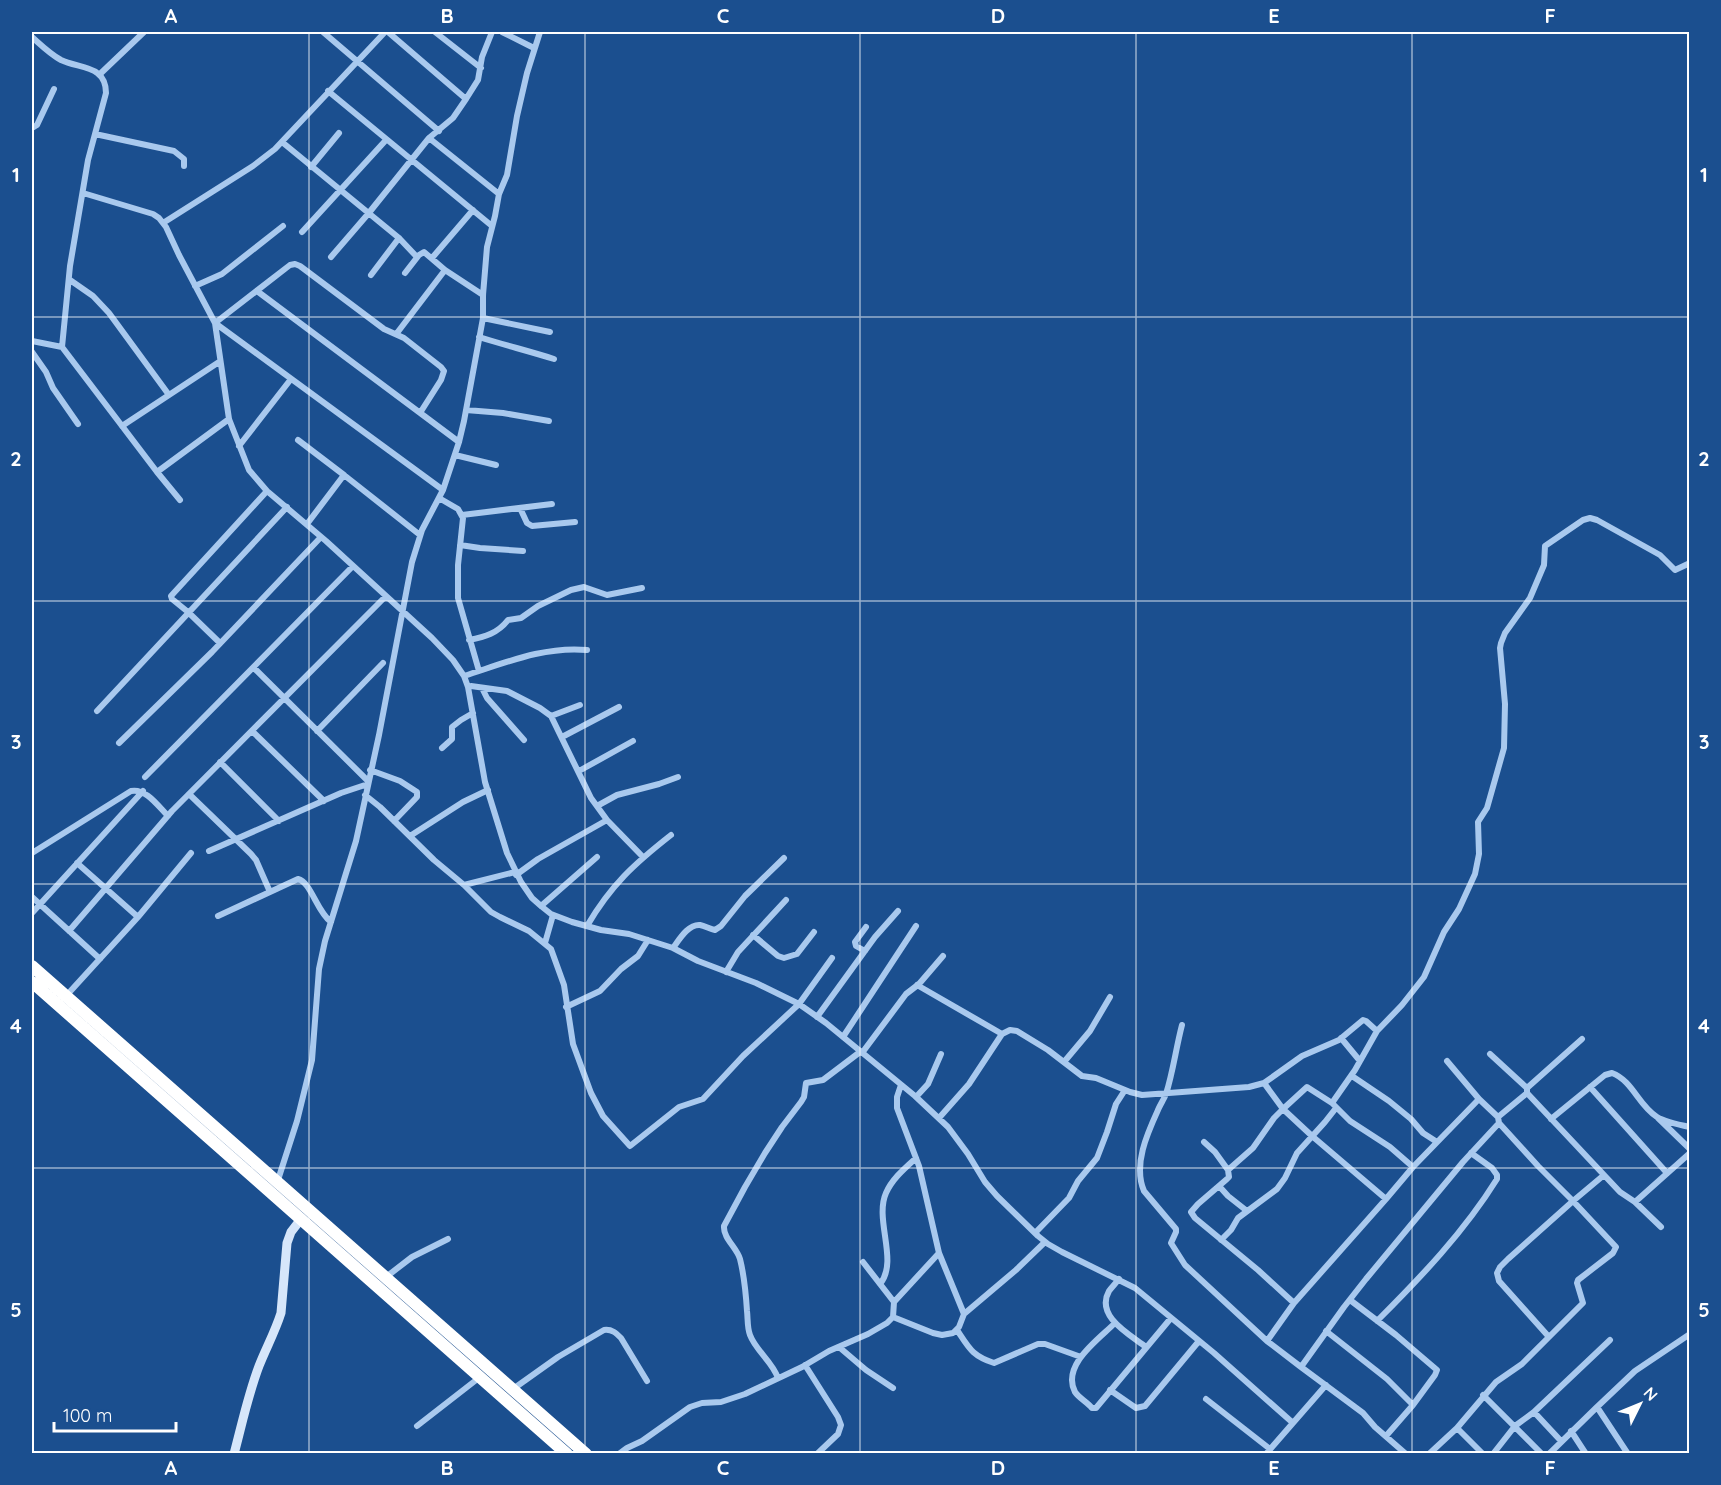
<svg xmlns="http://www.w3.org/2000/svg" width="1721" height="1485" font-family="Quicksand,sans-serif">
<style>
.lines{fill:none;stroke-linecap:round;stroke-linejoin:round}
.street{stroke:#a9c9ee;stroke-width:6}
.secondary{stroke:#d6e6fa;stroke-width:9}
.highway{stroke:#fff;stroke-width:12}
.grid{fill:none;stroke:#fff;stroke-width:1.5;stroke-opacity:0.55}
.neatline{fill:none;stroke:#fff;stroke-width:2}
.grid-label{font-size:20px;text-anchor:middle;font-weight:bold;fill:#fff}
</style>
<rect width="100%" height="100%" fill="#1b4f8f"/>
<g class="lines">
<path class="street" d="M323,32L439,131
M388,32L466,99
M435,32L481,68
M502,32L534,48
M32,37C41,45 50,54 61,60C80,69 106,65 106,93L88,160L70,266L62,347
M100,74L144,32
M328,91L492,226
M32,128L37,125L54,89
M95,134L174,151L184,159V166
M429,138L499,194
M282,142L399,238L417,257
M311,167L339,133
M83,193L153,214L159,218L166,227L179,255L215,323L229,419L249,470L267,491L326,541L432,638L453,660L464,676L468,687L485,782L507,853L521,882L532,898L541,906L551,914L572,922L601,930L629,934L673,948L698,961L756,983L799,1004L826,1023L915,1096L948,1127L968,1154L985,1182L997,1196L1038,1236L1048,1244L1062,1252L1135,1288L1214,1353L1293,1423
M163,223L253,166L275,149L385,32
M302,232L386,140
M331,257L368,214L429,138L453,118L466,99L478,80L482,57L492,32
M432,258L473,210
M405,273L419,255L424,252L445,270L483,295
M371,275L399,238
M70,280L93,296L109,313L169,395
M195,286L222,274L283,226
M257,291L459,442
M483,318L550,332
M215,323L290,265L295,264L300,266L384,329L404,338L441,367L444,371L441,380L420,413
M215,323L443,490
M397,333L445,270
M479,337C504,345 529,351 554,359
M32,341L62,347L157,472L229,419
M32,352L46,372L53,388L78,424
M466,410L503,413L549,421
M122,426L219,362
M298,440L344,475
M239,446L291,379
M455,455L496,465
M157,472L180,500
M439,498L458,509L463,518L458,565V598L479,671
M520,508L527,523L532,526L575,522
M462,515L552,504
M307,524L344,475L420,535
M460,545L480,548L523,551
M469,640C485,637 498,633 508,620L521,618L538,606L571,590L584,587L607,595L642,588
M220,643L188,612L172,599L171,596L267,491
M254,668L368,781
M464,676C505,663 544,646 587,650
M468,687L471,686L507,691L540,708L551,716L591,798L607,820
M482,688L487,698L524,740
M97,711L287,507
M551,716L580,705
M252,731L324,801
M317,731L383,663
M562,737L619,707
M119,743L212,652L321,537
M442,748L452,739V727L461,720L473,713
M220,762L279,821
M370,770L400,781L417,792V797L394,821
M579,771L633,741
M145,777L353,566
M189,794L251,854L256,860L270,892
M365,795L380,807L434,860L464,885L515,872
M597,806L617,795L659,784L678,777
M410,836L463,802L488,790
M209,851L341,793L368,784
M32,853L131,791C146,788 158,806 168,816
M516,875L538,859L607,820L643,857
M464,885L491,912L500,917L529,931L551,949L564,985L573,1044L591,1093L603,1116L630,1146L679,1107L703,1099L743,1056L799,1004L832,958
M32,897L100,959
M541,906L597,857
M32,913L143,791
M218,916L298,879C311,882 317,912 331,922
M138,917L191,853
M587,926C611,885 634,864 671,835
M69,931L172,811L386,596
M753,935L778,956L784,958L797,954L814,932
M545,943L553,915
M673,948C679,940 688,924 700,925C705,926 710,929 715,930L721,926L745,896L784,858
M865,951L856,946L855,942L866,927
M726,972L738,952L786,900
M917,985L1002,1034L969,1084L939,1118
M66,996L138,917L77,863
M566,1007L600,991L621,969L638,956L648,940
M817,1017L875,937L898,911
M1182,1025C1176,1048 1173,1072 1166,1094C1164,1099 1160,1105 1158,1110C1147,1134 1133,1165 1144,1191L1176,1229V1232L1171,1243L1185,1265L1267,1341L1301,1367
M1002,1034L1010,1030L1017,1031L1048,1050L1082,1076L1096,1078L1130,1092L1142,1095L1249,1087L1264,1083L1302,1056L1339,1040L1363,1020L1366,1021L1377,1031
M843,1037L916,926
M1341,1038L1360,1061
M862,1053L906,994L919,984L943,956
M1490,1054L1527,1088V1093L1620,1192L1635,1202L1661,1227
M1447,1061L1479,1099L1498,1117L1499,1123L1538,1166L1573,1201L1508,1259L1500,1267L1497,1273L1499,1281L1549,1337
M1064,1062L1090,1031L1110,997
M1352,1076L1389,1101L1411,1119L1423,1133L1437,1142
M1264,1083L1283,1109L1274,1118L1253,1148L1228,1170L1229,1177L1227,1179L1198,1204L1191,1212L1195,1218L1258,1270L1294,1303L1267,1341
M901,1085L897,1097V1108L919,1166L939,1253L964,1314
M1590,1087L1667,1173
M1527,1088L1582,1039
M916,1097L928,1084L941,1054
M1498,1117L1527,1093
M1658,1118L1690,1149
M1551,1119L1605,1075L1612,1073C1633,1081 1638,1105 1657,1117C1665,1122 1680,1125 1690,1127
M1204,1142L1215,1152L1228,1170
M1413,1167L1390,1147L1350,1121L1332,1103L1355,1070L1377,1031L1402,1005L1424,977L1444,932L1459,909L1475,874L1479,854L1478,822L1487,808L1504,748L1505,704L1500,648L1501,643L1505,633L1530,598L1544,565L1545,546L1583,520L1590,518L1597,520L1660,555L1675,570L1690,563
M277,1183L297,1121L312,1060L319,969L325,941L356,841L379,735L412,562L422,530L443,490L459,442L464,421L483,318V295L487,247L495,216L499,194L507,175L517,116L527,73L540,32
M1219,1186L1228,1196L1247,1211
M1386,1199L1413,1167L1479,1099
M1635,1202L1690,1153
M1035,1233L1069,1198L1078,1181L1097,1158L1107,1132L1116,1104L1125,1090
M1221,1240L1231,1230L1238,1218L1277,1189L1285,1178L1297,1153L1325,1122L1336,1108
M386,1277L412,1257L448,1239
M1119,1279C1116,1283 1112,1287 1109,1291C1095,1316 1129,1334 1146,1347
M880,1284C899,1261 874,1220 886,1193C892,1179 905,1168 916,1158
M1350,1300L1396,1335L1437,1370L1435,1375L1413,1405
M894,1302L939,1253
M1294,1303L1386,1199L1312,1136L1283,1109L1307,1087L1332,1103
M893,1317L933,1333L942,1335L953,1333L959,1327L964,1314L1016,1270L1045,1242
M1377,1321C1421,1277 1464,1232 1497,1179V1175L1492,1168L1471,1153
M1115,1323C1099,1339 1061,1365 1075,1392C1079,1398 1087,1402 1092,1408H1096L1171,1318
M957,1330C969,1348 972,1356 994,1363L1038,1344H1045L1081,1357
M1326,1331L1387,1379L1413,1405L1386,1436
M839,1347L866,1370L893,1388
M805,1365L838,1417L841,1425L838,1434L817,1454
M778,1378C772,1361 756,1351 750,1335C747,1327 748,1319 747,1311C746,1295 744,1275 740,1259C737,1248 723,1238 724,1226L745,1187L765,1153L782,1127L801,1102L804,1097L806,1083L823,1080L860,1052
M513,1389L558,1357L604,1330C612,1329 616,1333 621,1338L647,1381
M1110,1390L1136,1408L1145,1406L1199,1341
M1483,1395L1542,1454
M1206,1399L1270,1449
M1597,1407L1635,1371L1690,1334
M1534,1412L1561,1441
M417,1426L480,1377
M1457,1428L1483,1454
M1571,1431L1586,1454
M619,1454L627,1448L642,1441L690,1407L702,1403L721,1402L745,1394L802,1367L829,1351L868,1334L887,1323L893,1317L894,1302L863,1262
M1266,1454L1326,1385
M1406,1454L1375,1427L1363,1413L1301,1367L1344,1307L1366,1279L1463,1162L1499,1123
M1429,1454L1457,1428L1496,1382L1522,1364L1583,1303L1577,1283L1578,1280L1613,1253L1616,1247L1573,1201L1604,1175
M1493,1454L1515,1426L1534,1412L1610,1340
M1549,1454L1597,1407L1628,1454"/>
<path class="secondary" d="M234,1454C242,1424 248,1395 259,1366C266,1348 275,1332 281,1313L287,1243L291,1232L301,1219"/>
<path class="highway" d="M32,966L586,1454
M32,982L567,1454"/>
</g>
<path class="grid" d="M309,32V1454M585,32V1454M860,32V1454M1136,32V1454M1412,32V1454M32,317H1690M32,601H1690M32,884H1690M32,1168H1690"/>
<rect width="1721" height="1485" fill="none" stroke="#1b4f8f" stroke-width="66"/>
<g transform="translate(1640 1404) rotate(47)" stroke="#1b4f8f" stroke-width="4.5" paint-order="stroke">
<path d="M0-4.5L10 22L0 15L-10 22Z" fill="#ffffff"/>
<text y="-9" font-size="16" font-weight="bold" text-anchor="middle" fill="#ffffff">N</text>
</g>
<path d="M54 1422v9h122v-9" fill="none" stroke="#ffffff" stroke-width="3"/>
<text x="63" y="1422" font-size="18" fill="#ffffff" stroke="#1b4f8f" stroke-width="4.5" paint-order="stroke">100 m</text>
<rect x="33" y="33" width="1655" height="1419" class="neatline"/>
<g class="grid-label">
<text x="171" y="23">A</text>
<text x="447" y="23">B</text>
<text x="723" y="23">C</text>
<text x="998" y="23">D</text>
<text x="1274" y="23">E</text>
<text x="1550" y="23">F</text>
<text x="16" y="182">1</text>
<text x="1704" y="182">1</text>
<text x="16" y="466">2</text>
<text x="1704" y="466">2</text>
<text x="16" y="749">3</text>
<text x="1704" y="749">3</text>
<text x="16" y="1033">4</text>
<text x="1704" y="1033">4</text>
<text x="16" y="1317">5</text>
<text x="1704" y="1317">5</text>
<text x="171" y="1475">A</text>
<text x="447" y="1475">B</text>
<text x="723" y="1475">C</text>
<text x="998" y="1475">D</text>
<text x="1274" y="1475">E</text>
<text x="1550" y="1475">F</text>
</g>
</svg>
